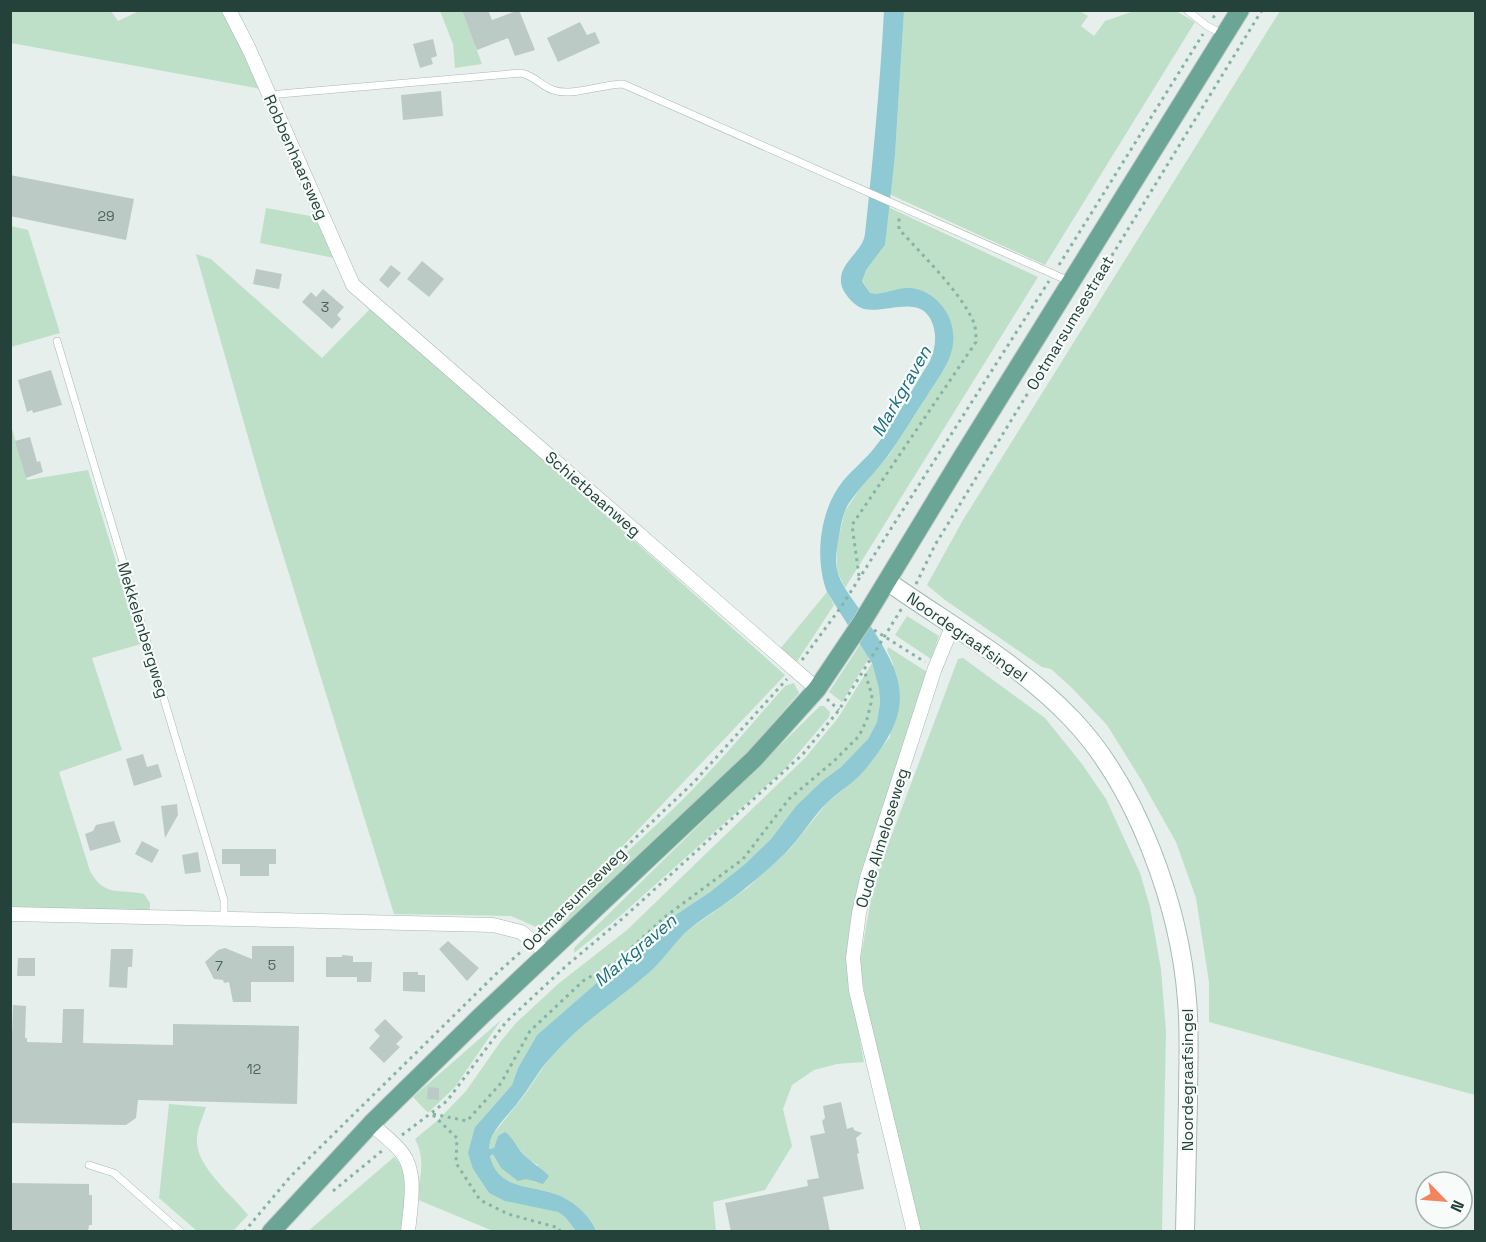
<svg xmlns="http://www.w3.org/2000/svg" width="1486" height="1242" font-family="'Space Grotesk',sans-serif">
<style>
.green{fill:#bfe0c8}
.water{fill:#8ec9d4}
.building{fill:#bbcac4}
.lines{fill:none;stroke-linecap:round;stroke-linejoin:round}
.lane-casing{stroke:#a8b8b2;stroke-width:8}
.street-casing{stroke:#a8b8b2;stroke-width:15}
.secondary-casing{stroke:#a4bbb3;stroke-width:20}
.primary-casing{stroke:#c2cac8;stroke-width:20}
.path{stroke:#86b3a5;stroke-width:3;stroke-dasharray:3 4.5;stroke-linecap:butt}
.lane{stroke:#fff;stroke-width:7}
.street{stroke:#fff;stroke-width:14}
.secondary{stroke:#fff;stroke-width:18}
.primary{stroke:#6aa596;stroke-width:18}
.labels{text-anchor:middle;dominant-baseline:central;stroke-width:4.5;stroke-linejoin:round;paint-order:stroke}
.number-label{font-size:14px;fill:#4a645c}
.street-label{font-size:16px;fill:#24423a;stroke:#f7fbf9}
.water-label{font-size:18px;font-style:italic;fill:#1c6f80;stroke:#f7fbf9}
</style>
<rect width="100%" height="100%" fill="#e6efeb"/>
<path class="green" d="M10,11H111L118,21L139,11H225L261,89L11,43Z
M440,11H470L476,48L482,64L455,68L453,44Z
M904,11H1080L1088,16L1081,26L1094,36L1105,21L1134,11H1176L1195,22L1045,265L889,194L895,155Z
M1280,11H1475V1095L1209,1022V982L1196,898L1176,842L1140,778L1107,725L1072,688L1051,669L1042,667L945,600L927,585L963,520Z
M888,207L1038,277L845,588L837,571V544L845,511L861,487L889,455L945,368L947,313L883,293H870L862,280L866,270L885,245Z
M266,208L316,217L334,258L260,243Z
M11,226L28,230L60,333L11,347Z
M196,254L211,259L322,358L370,309L412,343L785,675L543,930L511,916L394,914L264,493Z
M10,422L27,480L88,470L141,644L92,658L122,750L59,772L90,871C105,898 119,888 144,894L150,903V911L11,908V906Z
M827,592L834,605L796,663L780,649Z
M907,616L939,636L931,659L895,635Z
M861,643L869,658L842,702L829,692Z
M888,647L927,672L861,877L850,926V986L864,1062L837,1064L814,1070L792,1085L783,1109L792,1146L765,1190L713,1202L716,1231H596C591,1221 566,1198 554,1194C527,1183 498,1191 490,1156L493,1153L501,1168L537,1183L538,1165L529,1160L516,1146L498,1136L494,1148L489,1149V1144L494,1133L523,1097L551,1056L568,1038L619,994L644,977L672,945L691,928L746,889L791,848L826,804L861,774L890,737L893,664L887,650Z
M963,658L1045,718L1082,764L1106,799L1140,873L1150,907L1161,969L1166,1031L1162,1231L917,1232L865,999L860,961L874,882L958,659Z
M872,663L879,689L880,703L877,722L868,739L841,767L822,781L796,806L771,839L745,864L710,892L668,920L646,950L633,962L600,980L537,1035L518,1068L512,1085L475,1127L473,1169L489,1193L558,1212L565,1217L576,1231H493L416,1199C420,1178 426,1159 415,1139L438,1120L466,1091L501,1041L516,1023L558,984L627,930L805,758L838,718Z
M794,683L799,693L749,751L696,805L557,932C592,877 648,836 693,789C725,756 754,721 785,686Z
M820,706H824L830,712L829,717L785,769L619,917L574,953V948Z
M501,1020L455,1087L429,1112L426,1111L413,1097Z
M169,1104L206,1107C203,1117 197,1129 197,1139C195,1166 232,1195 248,1215L233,1231H197L159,1198Z
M394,1157C413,1175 406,1208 404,1231L307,1232Z"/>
<path class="water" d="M884,11H904L895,155L885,245L866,270L862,281L870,293C888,296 901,283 920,290C947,300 960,330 950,356C945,370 935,383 927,396C914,415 903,435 889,454C877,471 861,485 849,503C843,512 841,525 839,536C837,546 835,560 837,570C840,584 852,598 860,610C905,677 920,706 862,773C852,784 838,792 827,803C813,816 804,833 791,847C778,861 763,874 748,886C731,901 710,913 692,927C674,941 663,962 645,976C613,1003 581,1023 553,1055C539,1069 531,1086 519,1101C509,1115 489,1131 489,1149L494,1148L498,1136L505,1132C513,1137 516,1147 523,1154C531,1162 541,1168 549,1176L543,1184L526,1179L518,1181L501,1168L493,1154L490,1156C498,1190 528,1184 555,1194C572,1200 589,1214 596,1231H576L565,1217L558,1212L505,1201L489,1193L473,1169L468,1153L475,1127L512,1085L518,1068L537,1035L600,980L633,962L646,950L668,920L710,892L745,864L771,839L796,806L822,781L841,767L868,739L877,722L880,703L879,689L872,663L827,592C814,558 820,509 843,481C853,469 866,459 875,447C895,423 913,387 930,361C935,348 937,338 933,325C923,292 886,314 864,309C855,307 845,295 842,287C835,264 863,253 865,234C873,160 880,85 884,11Z"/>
<path class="building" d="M462,10H488L492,20L519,10L535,50L515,56L508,38L477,50Z
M580,22L587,35L595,32L600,43L558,62L547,38Z
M433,39L437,56L431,58L433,64L420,68L413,44Z
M441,91L443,116L403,120L401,95Z
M10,175L134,199L126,240L10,216Z
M422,261L444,279L429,297L407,279Z
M391,265L401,273L388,288L379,280Z
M256,269L282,274L279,289L253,284Z
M323,289L344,307L337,315L341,319L332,329L302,302L311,292L316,297Z
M51,370L62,405L33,413L32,410L27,412L18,380Z
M30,437L37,462L40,461L43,472L26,478L15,441Z
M143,754L147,767L158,764L162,777L134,786L126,759Z
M177,804L178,815L165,838L161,806Z
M114,821L121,842L90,851L85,834L93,831L96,825Z
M142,841L159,850L152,863L135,854Z
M222,849H276V864H269V876H240V864H222Z
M198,852L201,872L185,874L182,855Z
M448,941L479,968L467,981L439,949Z
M252,946H294V982H251V1002H233L229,982L224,983L223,980L214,979L205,962L218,950L225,948L252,959Z
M111,949H133L132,967H128L127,988L109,987Z
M342,955L353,956V962H372L371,982H357V977H326V957H342Z
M18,958H35V976H17Z
M403,972H418V975H425V992L403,991Z
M13,1005L26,1006L25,1038H27V1042L62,1043L63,1009H84L83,1043L173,1045V1024L299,1026L297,1104L138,1100L136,1118L126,1125L10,1123V1038H12Z
M385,1019L403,1037L396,1044L400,1047L384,1063L369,1048L380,1036L374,1030Z
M428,1087L439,1088V1100L427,1099Z
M841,1102L847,1129L853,1127L854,1130L862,1133L856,1138L859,1153L857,1154L864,1189L823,1197L830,1232H731L725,1203L808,1186L807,1180L819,1178L810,1136L825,1133L822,1121L825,1118L823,1106Z
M10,1183L89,1184V1195H92V1225H89L88,1232H10Z"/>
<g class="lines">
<g class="lane-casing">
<path id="lane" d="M1187,10L1207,26L1225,35
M268,95L521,73C537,77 541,86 553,90C572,97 602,84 623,84L1069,281
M57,341L224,900V919
M89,1165L114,1173L181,1232"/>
</g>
<g class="street-casing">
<path id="street" d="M229,10L249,49L353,285L817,689
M10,914L493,925L521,932L548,954
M371,1124C381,1133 394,1142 402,1153C418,1173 410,1208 408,1232
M914,1232L856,990L853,958L859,913L867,878L935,668L953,625"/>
</g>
<g class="secondary-casing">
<path id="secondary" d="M887,581C949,625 1019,663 1072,719C1137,787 1180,907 1187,1000C1190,1033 1188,1067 1188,1100C1187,1144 1186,1188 1185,1232"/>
</g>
<g class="primary-casing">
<path id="primary" d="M271,1232L371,1124L480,1017L754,759L817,689L862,622L961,459L1240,10"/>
</g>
<path class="path" d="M1213,18L1218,10
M1059,265L1203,34
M859,576L852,525L976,342C976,336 976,329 974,323C961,292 922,255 899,229V217
M916,584L935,545L1262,10
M874,630L925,662
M802,660L841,607L1049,281
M827,699L839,710
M542,934L551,927L587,884L695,781L787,679
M433,1114L467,1121L501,1083L530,1031L583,981L616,962L666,916L743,859L789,799L834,761L859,736L867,719L871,703L872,695L864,670
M433,1115L457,1138L456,1163L480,1200L508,1214L559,1228L560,1232
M402,1135L447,1101L506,1022L566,966L622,919L803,754L839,710L902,608
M333,1191L383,1150
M244,1232L290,1177L497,973L523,950"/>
<use href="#lane" class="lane"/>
<use href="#street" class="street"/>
<use href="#secondary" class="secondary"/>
<use href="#primary" class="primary"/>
</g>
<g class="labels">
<g class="number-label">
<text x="106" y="216">29</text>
<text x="325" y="307">3</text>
<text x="272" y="965">5</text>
<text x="219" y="966">7</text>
<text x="254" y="1069">12</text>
</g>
<g class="street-label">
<text transform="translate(296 157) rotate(66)">Robbenhaarsweg</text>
<text transform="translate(1070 323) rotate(-59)">Ootmarsumsestraat</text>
<text transform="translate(593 494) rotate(41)">Schietbaanweg</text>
<text transform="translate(143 630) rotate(73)">Mekkelenbergweg</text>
<text transform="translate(967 637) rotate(35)">Noordegraafsingel</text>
<text transform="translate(882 838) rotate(-73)">Oude Almeloseweg</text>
<text transform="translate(574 899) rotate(-45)">Ootmarsumseweg</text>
<text transform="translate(1187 1080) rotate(-90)">Noordegraafsingel</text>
</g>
<g class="water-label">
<text transform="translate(901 391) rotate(-60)">Markgraven</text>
<text transform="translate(635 950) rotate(-40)">Markgraven</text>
</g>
</g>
<rect width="1486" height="1242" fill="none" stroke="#24423a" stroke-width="24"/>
<g transform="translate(1444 1200) rotate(115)"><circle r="28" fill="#f7fbf9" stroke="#a3b1ad" stroke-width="1.5"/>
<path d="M0-4.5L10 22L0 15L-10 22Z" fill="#f4845f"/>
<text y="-9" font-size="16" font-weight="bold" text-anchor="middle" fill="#24423a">N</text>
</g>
</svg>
